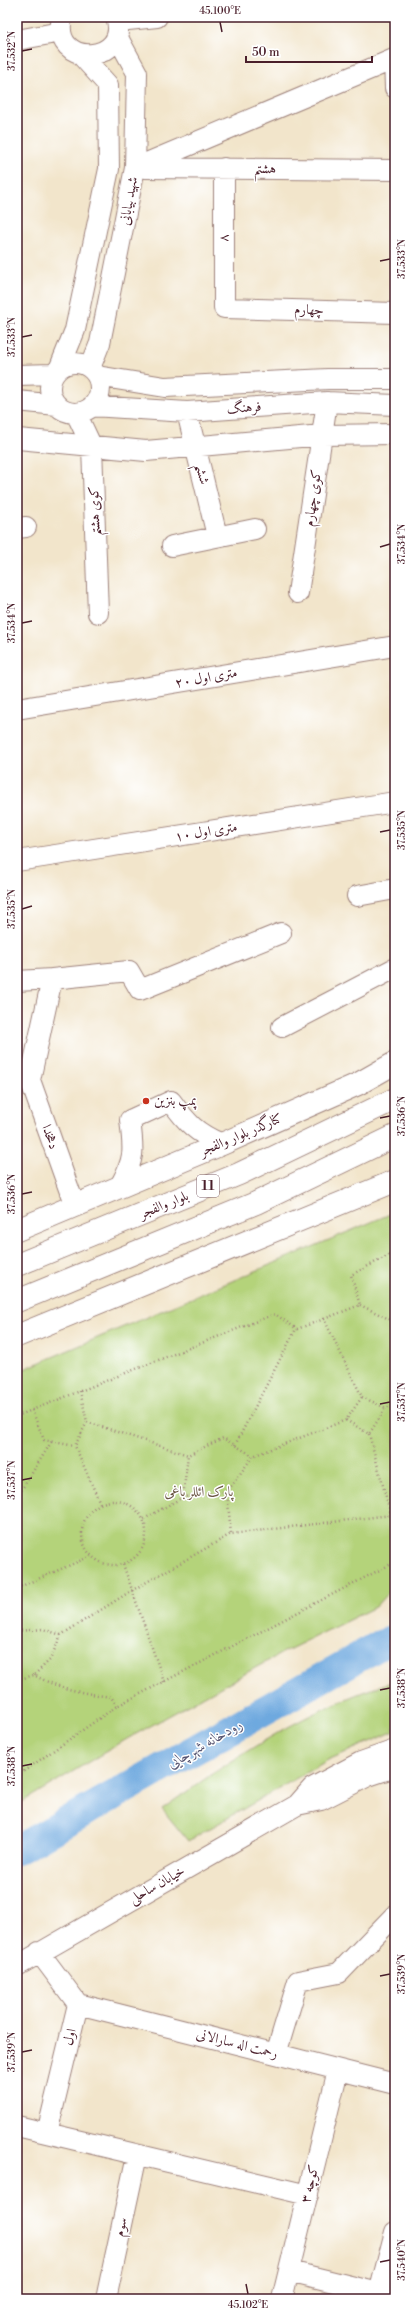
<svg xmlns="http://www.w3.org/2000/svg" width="412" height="2316" font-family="'Libre Bodoni',Amiri,serif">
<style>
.green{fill:#b4d37a;stroke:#7f7952}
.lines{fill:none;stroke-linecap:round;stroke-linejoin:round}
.river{stroke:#6ea9df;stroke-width:30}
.minor-casing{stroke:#9e827b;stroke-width:22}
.major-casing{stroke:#9e827b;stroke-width:24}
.highway-casing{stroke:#9e827b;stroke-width:24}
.path{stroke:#9e827b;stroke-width:2.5;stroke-dasharray:1 3;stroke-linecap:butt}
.minor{stroke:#fff;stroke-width:20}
.major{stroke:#fff;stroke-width:22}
.highway{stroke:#fff;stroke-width:22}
.ticks{fill:none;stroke:#4a1f2b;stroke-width:1.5}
.poi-dot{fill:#c8321e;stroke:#fff;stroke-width:1.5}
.labels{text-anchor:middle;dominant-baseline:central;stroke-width:3;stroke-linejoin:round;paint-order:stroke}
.shield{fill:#fff;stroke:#80626b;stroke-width:1}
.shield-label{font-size:13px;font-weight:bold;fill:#4a1f2b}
.street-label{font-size:14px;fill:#4a1f2b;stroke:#fff}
.poi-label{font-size:14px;fill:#4a1f2b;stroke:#fff;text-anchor:start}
.park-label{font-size:14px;fill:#6a5543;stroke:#fff}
.water-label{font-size:15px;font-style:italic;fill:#585673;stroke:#fff}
.neatline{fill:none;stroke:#4a1f2b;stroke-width:1.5}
.ticks-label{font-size:10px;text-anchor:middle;fill:#4a1f2b}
</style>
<rect width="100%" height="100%" fill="#fff"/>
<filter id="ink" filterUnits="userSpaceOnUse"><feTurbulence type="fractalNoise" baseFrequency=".025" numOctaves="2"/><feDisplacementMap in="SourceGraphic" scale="8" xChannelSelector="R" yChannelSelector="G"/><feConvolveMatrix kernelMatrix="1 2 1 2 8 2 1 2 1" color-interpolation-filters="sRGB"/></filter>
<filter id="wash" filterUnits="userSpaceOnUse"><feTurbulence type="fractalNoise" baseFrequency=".012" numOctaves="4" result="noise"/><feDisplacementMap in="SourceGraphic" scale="16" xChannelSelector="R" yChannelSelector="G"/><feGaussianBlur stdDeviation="0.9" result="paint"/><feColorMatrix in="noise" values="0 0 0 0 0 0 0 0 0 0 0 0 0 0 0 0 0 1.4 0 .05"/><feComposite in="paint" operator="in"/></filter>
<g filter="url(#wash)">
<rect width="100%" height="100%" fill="#f2e5cb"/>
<path class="green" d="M395,1212V1585L375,1607L284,1652L127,1739L17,1805V1372Z
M395,1681V1731L328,1760L188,1841L162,1809C237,1756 307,1708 395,1681Z"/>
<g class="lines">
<path class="river" d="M17,1850L380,1645L395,1640"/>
</g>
</g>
<g filter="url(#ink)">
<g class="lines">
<g class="minor-casing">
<path id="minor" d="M62,17C50,70 132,63 116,17
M118,21L157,17
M17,40L61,32
M135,168L394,59L395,88
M145,168L395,170
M224,168V308L395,313
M50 388a25 25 0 1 1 50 0a25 25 0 1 1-50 0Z
M60,367L75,330L109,169L108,85L80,54
M90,368L100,343L135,168L137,73L117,36
M17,375L53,374
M97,376L165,387L328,379H395
M17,401L57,405
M92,406L187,412L327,402L395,405
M187,412L217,536
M76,413L92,447L98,613
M18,439L146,451L322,435L395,434
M17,528L26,527
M172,546L255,529
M298,593L327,402
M17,709L395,646
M17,861L395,802
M357,896L395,889
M17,981L52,979
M282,1027L395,968
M17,1078L30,1080L75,1206
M30,1080L52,979L129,971L140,990L281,933
M120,1186C135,1158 134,1151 130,1120L171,1101C187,1123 196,1133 222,1144
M297,1805L321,1800L368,1776L395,1767
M39,1952L78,2004L47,2133
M17,1966L297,1805L312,1788L361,1762L395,1750
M78,2004L395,2084
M276,2054L298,1981L339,1973L395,1915
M17,2126L308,2195
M289,2271L395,2297
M379,2293L395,2232
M106,2299L137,2155
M282,2299L338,2070"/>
</g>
<g class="major-casing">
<path id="major" d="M17,1230L222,1144L358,1084L395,1063
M17,1336L395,1181"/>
</g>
<g class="highway-casing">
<path id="highway" d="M17,1265L239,1174L395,1099
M17,1301L256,1203L395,1136"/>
</g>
<path class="path" d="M360,1305L395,1322
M324,1319L360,1305L351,1275L395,1252
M80,1391L87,1422L75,1446L100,1503
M362,1397L386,1408
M32,1410L44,1440L75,1446
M17,1416L275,1314L297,1329L324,1319L362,1397L346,1420L253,1456L227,1492L183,1497L188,1455L223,1438L253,1456
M346,1420L369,1434L386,1408L395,1404
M87,1422L188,1455
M369,1434L391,1515L395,1514
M235,1445L296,1329
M227,1492L231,1534
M17,1497L52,1441
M82 1533a32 32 0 1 1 64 0a32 32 0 1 1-64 0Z
M144,1519L183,1497
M123,1564L164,1682
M17,1588L91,1556
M17,1631L43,1629L61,1635
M17,1680L34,1675
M117,1706L111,1697C83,1693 59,1689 34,1675L50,1660L61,1635L131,1591L231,1534L391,1515L395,1528
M17,1776L117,1706L395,1562"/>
<use href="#minor" class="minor"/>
<use href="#major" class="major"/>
<use href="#highway" class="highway"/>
</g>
</g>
<path class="ticks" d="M220,22L222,32M22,51L32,49M380,261L390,259M22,337L32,335M380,547L390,544M22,623L32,621M380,832L390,830M22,909L32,906M380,1118L390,1116M22,1194L32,1192M380,1404L390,1402M22,1480L32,1478M380,1690L390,1688M22,1766L32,1764M380,1976L390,1974M22,2052L32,2050M380,2262L390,2260M246,2284L248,2294"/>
<circle class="poi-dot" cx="146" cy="1101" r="4"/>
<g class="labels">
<rect class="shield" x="197" y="1175" width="22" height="22" rx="3"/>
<g class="shield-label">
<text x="208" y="1186">11</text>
</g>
<g class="street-label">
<text transform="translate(265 169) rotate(1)">هشتم</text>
<text transform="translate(129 201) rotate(-80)">شهید بیابانی</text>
<text transform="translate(224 238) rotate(-90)">۸</text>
<text transform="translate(309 310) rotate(2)">چهارم</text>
<text transform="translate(244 408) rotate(-4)">فرهنگ</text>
<text transform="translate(202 474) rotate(76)">ششم</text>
<text transform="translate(313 498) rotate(-82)">کوی چهارم</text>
<text transform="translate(95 511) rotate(-92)">کوی هشتم</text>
<text transform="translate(206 678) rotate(-10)">۲۰ متری اول</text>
<text transform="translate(206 832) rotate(-9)">۱۰ متری اول</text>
<text transform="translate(241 1135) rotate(-23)">کنارگذر بلوار والفجر</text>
<text transform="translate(50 1137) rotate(70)">دهخدا</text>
<text transform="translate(164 1205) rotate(-22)">بلوار والفجر</text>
<text transform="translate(157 1885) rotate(-30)">خیابان ساحلی</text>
<text transform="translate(70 2037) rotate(-76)">اول</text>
<text transform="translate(237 2044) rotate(14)">رحمت اله سارالانی</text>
<text transform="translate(310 2184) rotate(-76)">کوچه ۳</text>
<text transform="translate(121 2227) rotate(-78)">سوم</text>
</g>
<g class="poi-label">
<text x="154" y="1101">پمپ بنزین</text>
</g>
<g class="park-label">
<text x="199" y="1492">پارک ائللر باغی</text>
</g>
<g class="water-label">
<text transform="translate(205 1744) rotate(-30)">رودخانه شهرچایی</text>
</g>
</g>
<rect width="412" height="2316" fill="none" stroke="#fff" stroke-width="44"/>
<path d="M246 56v6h126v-6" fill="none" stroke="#4a1f2b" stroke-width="2"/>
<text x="252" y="56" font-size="12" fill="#4a1f2b" stroke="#ffffff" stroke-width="3" paint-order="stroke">50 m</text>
<rect x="22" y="22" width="368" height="2272" class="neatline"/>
<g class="ticks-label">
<text x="220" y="14">45.100°E</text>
<text transform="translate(11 51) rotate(-90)" y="4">37.532°N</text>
<text transform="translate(401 259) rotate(-90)" y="4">37.533°N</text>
<text transform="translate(11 337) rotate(-90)" y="4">37.533°N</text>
<text transform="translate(401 544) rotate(-90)" y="4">37.534°N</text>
<text transform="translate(11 623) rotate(-90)" y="4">37.534°N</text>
<text transform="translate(401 830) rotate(-90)" y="4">37.535°N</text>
<text transform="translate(11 909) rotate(-90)" y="4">37.535°N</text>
<text transform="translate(401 1116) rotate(-90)" y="4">37.536°N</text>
<text transform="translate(11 1194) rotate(-90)" y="4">37.536°N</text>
<text transform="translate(401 1402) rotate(-90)" y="4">37.537°N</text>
<text transform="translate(11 1480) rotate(-90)" y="4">37.537°N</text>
<text transform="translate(401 1688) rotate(-90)" y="4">37.538°N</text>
<text transform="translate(11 1766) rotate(-90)" y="4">37.538°N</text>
<text transform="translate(401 1974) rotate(-90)" y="4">37.539°N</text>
<text transform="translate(11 2052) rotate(-90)" y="4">37.539°N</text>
<text transform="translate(401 2260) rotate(-90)" y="4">37.540°N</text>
<text x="248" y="2308">45.102°E</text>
</g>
</svg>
